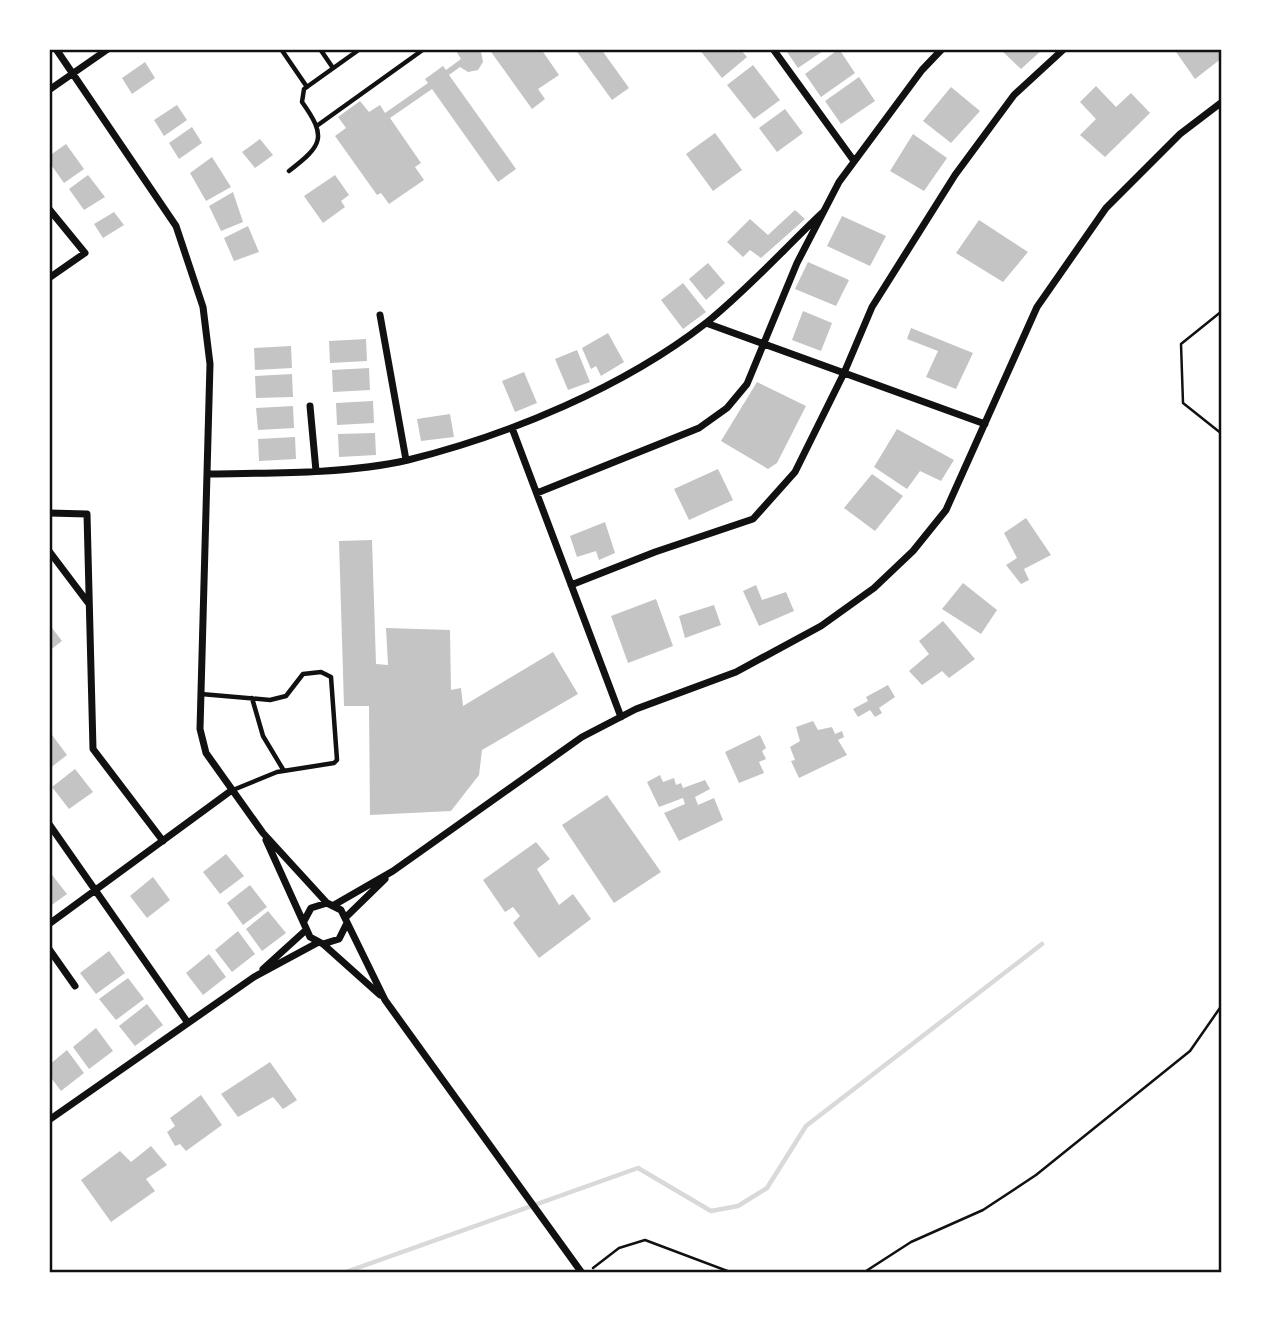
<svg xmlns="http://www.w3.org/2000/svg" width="1271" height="1322" font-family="'Sofia Sans Condensed',sans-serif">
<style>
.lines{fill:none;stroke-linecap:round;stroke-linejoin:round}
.stream{stroke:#d9d9d9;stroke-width:4.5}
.building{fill:#c4c4c4}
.path{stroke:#111;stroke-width:2.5}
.service{stroke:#111;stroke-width:4.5}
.minor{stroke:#111;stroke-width:7}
.neatline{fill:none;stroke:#111;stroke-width:2.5}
</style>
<rect width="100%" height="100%" fill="#fff"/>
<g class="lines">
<path class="stream" d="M343,1273L638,1168L711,1211L738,1206L767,1188L806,1126L1042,944"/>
</g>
<path class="building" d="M455,49H486L481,52L483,62L478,70L468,72L460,67L449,75L516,169L498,182L432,89L390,118L421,163L415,167L424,180L389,204L381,193L377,195L335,136L346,128L338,117L360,101L369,112L380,105L385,113L428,83L425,79L443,66L446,70L461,59Z
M489,49H541L559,75L538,89L545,99L532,109Z
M575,49H601L629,88L612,100Z
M699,49H740L747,57L722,78Z
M785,49H826L798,68Z
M839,49L855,73L821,97L805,74Z
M1000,49H1043L1021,69Z
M1174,49H1222V58L1195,79Z
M145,62L155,78L132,94L122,78Z
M753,65L780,100L754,119L727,85Z
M859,77L875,101L841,124L825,101Z
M1096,86L1116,107L1131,93L1150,113L1105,157L1080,135L1096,119L1080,102Z
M951,87L980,111L951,143L923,121Z
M177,105L187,120L164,136L154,120Z
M785,109L803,133L777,152L759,128Z
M192,127L202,143L179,159L169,143Z
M715,133L742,170L713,191L686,154Z
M913,134L947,158L924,191L890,171Z
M260,139L273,155L255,168L242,152Z
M66,144L84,169L64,183L49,162V156Z
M212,157L231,187L206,201L190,173Z
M88,175L105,197L84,210L69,189Z
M335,175L349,195L341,201L345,207L323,223L304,196Z
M233,192L243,222L221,231L209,206Z
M795,210L805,219L761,258L750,250L743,257L727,242L750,219L768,235Z
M114,212L124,225L103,238L94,224Z
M842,216L886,236L870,266L827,246Z
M979,220L1028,252L1003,282L956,253Z
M248,226L259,252L234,261L224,238Z
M808,262L849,280L836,306L795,289Z
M708,263L725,283L706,300L689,279Z
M683,283L706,312L683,329L661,300Z
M803,311L832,323L821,351L792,340Z
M911,328L973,353L956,389L926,377L938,351L907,339Z
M608,333L624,362L601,376L596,366L591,369L582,348Z
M366,339L367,361L330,363L329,341Z
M291,346L292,368L255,370L254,348Z
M577,350L590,382L568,390L555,359Z
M369,368L370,390L333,392L332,370Z
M524,372L537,403L515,412L502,381Z
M292,374L293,397L256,398L255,376Z
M757,382L806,406L777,463L768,469L721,441Z
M373,401L374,423L337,425L336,403Z
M293,406L294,428L258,430L256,408Z
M450,414L454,437L421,441L417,419Z
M897,429L954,460L941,481L920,471L907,489L874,467Z
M375,433L376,455L339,457L338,434Z
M295,437L296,459L259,461L258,439Z
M718,469L733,500L689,520L674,489Z
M872,474L903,496L875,531L844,508Z
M1026,518L1051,555L1024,569L1029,580L1021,584L1006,565L1017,558L1004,533Z
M605,522L615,553L599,560L596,551L577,557L570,536Z
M372,540L376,664L388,665L386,628L450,630L451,690L461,688L463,706L553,652L578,694L482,750L479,775L451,811L370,815L369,706H344L339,541Z
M963,583L997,610L981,634L942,609Z
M756,585L762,600L786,592L794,611L759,626L743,591Z
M656,599L673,646L628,663L611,616Z
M714,605L721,625L685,638L679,616Z
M943,621L975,659L949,678L942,671L922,685L909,671L929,654L919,641Z
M49,624L62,641L49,651Z
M888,685L895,697L879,708L882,713L875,717L870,710L858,717L853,709L868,701L866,697Z
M813,721L818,730L832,727L835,734L842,731L844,737L838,740L847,755L799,778L791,761L795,760L790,747L800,741L796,727Z
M49,731L67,755L49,769Z
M760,735L766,748L762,751L766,759L759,762L764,773L739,783L725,752Z
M75,769L93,792L69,809L52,787Z
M660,775L663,782L674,778L676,785L681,783L683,788L705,780L710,789L695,797L698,805L714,798L723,820L679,841L664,813L685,804L683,798L659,807L647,782Z
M607,795L661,872L614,903L562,825Z
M536,842L550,859L537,869L559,905L573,894L591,919L539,958L513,923L520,916L513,907L505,912L483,880Z
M226,854L244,876L220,894L203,872Z
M49,871L67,894L49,907Z
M153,877L170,900L147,918L130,896Z
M250,885L267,907L243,925L227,903Z
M268,911L286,933L262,951L246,929Z
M238,931L255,954L232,972L215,950Z
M109,951L125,973L96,994L80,973Z
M209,954L226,977L203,995L186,973Z
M128,978L144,999L116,1020L99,999Z
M147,1004L163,1025L135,1046L119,1026Z
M96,1028L113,1051L89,1069L73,1047Z
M67,1050L84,1073L61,1091L49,1075V1065Z
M270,1062L297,1100L283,1109L273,1097L238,1117L221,1094Z
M201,1095L222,1125L186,1151L180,1144L175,1146L167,1132L175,1126L170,1118Z
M151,1146L167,1165L146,1179L155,1191L111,1222L81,1180L120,1151L131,1162Z"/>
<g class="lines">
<path class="path" d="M1222,311L1181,344L1183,403L1222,434
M593,1268L619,1248L645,1240L730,1272L743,1273
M863,1273L911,1242L983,1210L1036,1175L1190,1051L1222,1005"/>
<path class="service" d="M281,49L307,87
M320,49L333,68
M318,125L424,49
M289,171C323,145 327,137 302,102L304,89L360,49
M201,694L270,700L286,696L303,674L321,672L331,677L337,760L334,763L277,772L233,790
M252,698L263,736L284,771"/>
<path class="minor" d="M56,49L176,226L203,307L210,364L200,729L206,753L263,833L327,903L341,910L385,1000L582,1273
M773,49L854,161
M49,90L108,49
M49,209L85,253L49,278
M380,315L406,460
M706,323L985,424
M310,406L316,471
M512,428L621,717
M207,474C269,473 348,474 408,460C509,435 624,387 706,323C747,290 784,249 822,213
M537,493L699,428L727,408L747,384L797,263L839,182L922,70L942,49
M49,513L87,514L93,749L163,841
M49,551L89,604
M571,585L655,552L753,519L795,472L844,373L872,307L955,175L1014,95L1064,49
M49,824L188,1023
M266,840L310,937L323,944L380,995
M334,905L393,871L582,737L636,709L736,672L821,626L874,588L913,551L946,510L1037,307L1106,208L1180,134L1222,102
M345,918L385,879
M304,921L311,908L327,903
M49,924L232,790
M323,944L339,939L346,925
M49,949L75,986
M263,969L306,930
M49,1120L254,977L317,943"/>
</g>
<rect width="1271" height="1322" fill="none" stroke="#ffffff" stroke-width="102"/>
<rect x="51" y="51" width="1169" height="1220" class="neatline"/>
</svg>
